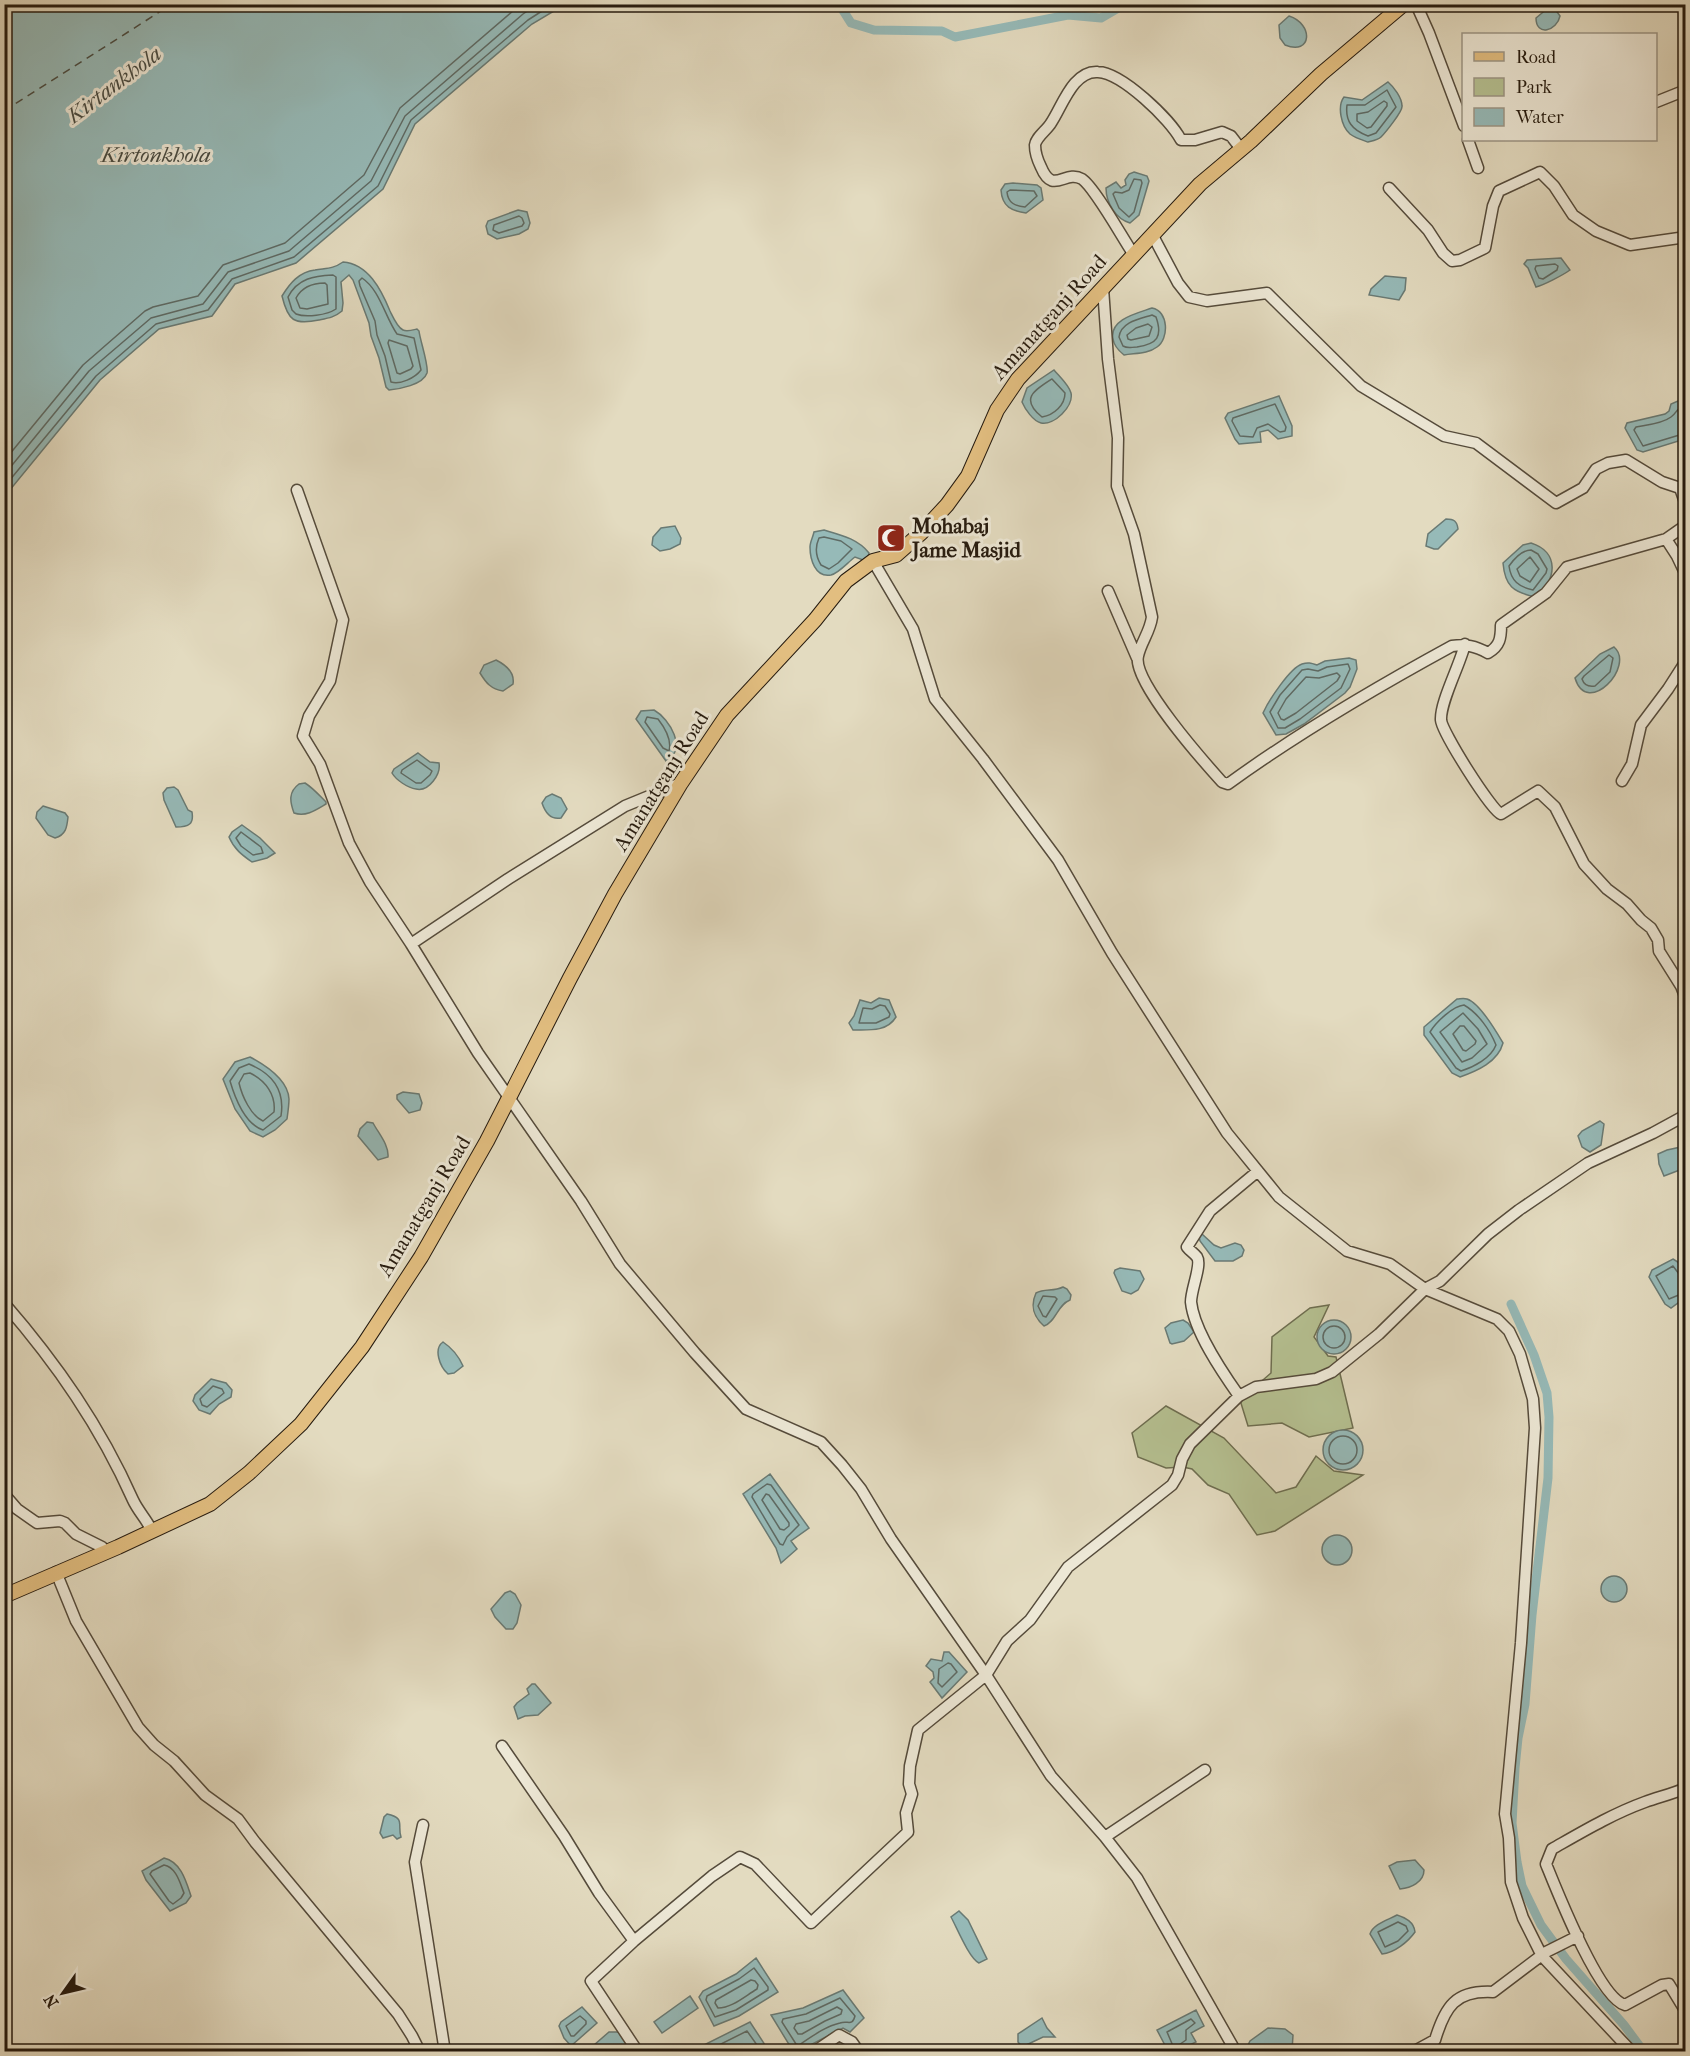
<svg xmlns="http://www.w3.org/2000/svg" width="1690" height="2056" font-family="'IM FELL French Canon',serif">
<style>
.green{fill:#b5c091;stroke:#6e6e50;stroke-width:1.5}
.water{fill:#96bab8;stroke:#697a74;stroke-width:1.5}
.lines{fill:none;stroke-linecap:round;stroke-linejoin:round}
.shore{stroke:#5e6a64;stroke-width:1.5}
.canal{stroke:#96bab8;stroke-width:9}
.ferry{stroke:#484b42;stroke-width:1.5;stroke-dasharray:8 6;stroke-linecap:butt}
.minor-casing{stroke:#554b3b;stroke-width:13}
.major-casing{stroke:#261b0f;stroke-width:16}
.minor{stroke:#ede8d6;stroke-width:10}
.major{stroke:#e2be80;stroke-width:14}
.labels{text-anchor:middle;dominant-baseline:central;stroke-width:6;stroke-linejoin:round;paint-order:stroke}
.street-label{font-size:21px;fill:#261b0f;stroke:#ede8d6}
.poi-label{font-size:21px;font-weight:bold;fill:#261b0f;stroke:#ede8d6;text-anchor:start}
.water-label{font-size:22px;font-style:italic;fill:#484b42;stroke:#ede8d6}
</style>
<rect width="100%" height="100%" fill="#e3dbc0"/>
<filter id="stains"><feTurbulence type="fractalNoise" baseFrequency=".00333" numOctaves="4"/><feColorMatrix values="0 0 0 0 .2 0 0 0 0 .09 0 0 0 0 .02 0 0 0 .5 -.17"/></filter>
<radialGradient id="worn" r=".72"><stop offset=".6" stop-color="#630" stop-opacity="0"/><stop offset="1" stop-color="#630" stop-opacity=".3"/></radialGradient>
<path class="green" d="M1329,1305L1314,1337L1328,1356L1336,1357L1353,1428L1309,1437L1282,1423L1248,1426L1240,1400L1271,1373L1272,1337L1310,1308Z
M1166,1406L1224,1438L1276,1493L1296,1487L1316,1456L1334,1471L1363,1475L1275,1531L1257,1535L1229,1494L1208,1485L1192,1469L1183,1467L1166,1468L1138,1457L1132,1433Z"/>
<path class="water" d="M5,4H564V5L532,24L415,124L383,189L296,263L235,284L212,316L159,329L100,380L5,496Z
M1548,8L1555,9L1560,16C1557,31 1536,37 1536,18Z
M1289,16C1314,24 1312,56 1285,45L1280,38L1279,25Z
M1388,82C1394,87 1402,98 1402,106C1403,111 1385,133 1381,137C1378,140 1372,141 1368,142C1362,140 1355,138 1350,134C1341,126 1337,106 1344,97L1362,100Z
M1134,172L1147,176L1149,181L1139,215L1130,223C1116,219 1106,203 1106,188L1116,182L1121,188L1126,185L1125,180L1129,174Z
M1013,183L1037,185L1041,188L1043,200L1026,213C1012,211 1002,207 1001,190L1005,184Z
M518,210L527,212L530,223L528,229L519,234L497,239L488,234L486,226L488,221Z
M1561,258L1570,270C1563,275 1544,285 1536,287L1528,268L1524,264L1527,260Z
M343,262C368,264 381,289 390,311C393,317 397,327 403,330C407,332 413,330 417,329L419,331C420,340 429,366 427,373C423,385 399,389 389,390L386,387L379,358L371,336L369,323L353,280L349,275L341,282L343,303L342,311C335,317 329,318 319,320C294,325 288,321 282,296C290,283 299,272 315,270C327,268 333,269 343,262Z
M1385,276L1406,278L1405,290L1399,300L1369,295L1371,289Z
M1152,308C1169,311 1169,339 1157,347C1148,354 1135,353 1124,355C1119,351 1114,346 1113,339C1109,319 1138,313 1152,308Z
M1054,370C1059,376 1069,385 1071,393C1074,406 1054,426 1041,423C1033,421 1025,409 1022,402L1027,388Z
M1279,396L1292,426V436L1278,439L1268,430L1260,432L1261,442L1239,444L1235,439L1225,418L1228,413Z
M1685,398V439L1643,452L1637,450L1625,428L1627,423L1665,414L1669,411L1671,404Z
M1446,519C1454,519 1457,521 1458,529L1438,549H1434L1426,546L1428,534Z
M675,526L681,538L680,544L670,549L660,551L652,545L653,537L661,528Z
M824,530C841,535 858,539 869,553L868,557L863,560L855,557C848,562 839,573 831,575C815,578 810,559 810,547C810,542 813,537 814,532Z
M1531,543C1560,552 1557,581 1535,597C1513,592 1505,586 1503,563L1523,545Z
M1614,647C1636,666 1587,718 1575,678L1600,654Z
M1349,658L1356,660L1357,669L1350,687L1345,693L1304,724L1286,734L1276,735L1263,713C1269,700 1290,668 1302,664C1308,662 1311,663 1317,665L1325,661Z
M496,660C506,665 515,672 513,684L503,691C491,689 486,683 480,673L484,665Z
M654,710C670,719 688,750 666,761L636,719L641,711Z
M418,753L430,762L439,763C441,774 429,792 416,789C408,788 396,780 392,773L394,769Z
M305,783C313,788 320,796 326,802V804C316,810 306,817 294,813C290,802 288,792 299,784Z
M174,787L178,790L188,810L192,812C194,824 189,827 176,827L164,800L163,793L167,788Z
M552,794L561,798L567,809L561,818C551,820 545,812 542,803L546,797Z
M43,806L65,813L68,817C67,827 66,835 55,838L48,835L36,818L37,812Z
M242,825L260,838L275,853L267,858L252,862C242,855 234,849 229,837L232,832Z
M879,998L889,1000L896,1017C887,1032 869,1030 853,1030L849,1023L854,1016L860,1000L871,1003Z
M1457,999C1460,999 1463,998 1467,999C1480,1003 1496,1031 1503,1043C1498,1062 1477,1071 1460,1077L1452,1073L1424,1035V1027Z
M250,1057C265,1065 288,1080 289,1099C289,1105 288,1112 287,1119L275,1130L263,1137L250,1131L235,1109L223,1079L235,1062Z
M403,1092L419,1094L422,1103L420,1110L409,1113L397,1099V1095Z
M1600,1121L1604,1124L1601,1145L1590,1152L1582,1147L1578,1136L1582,1131Z
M367,1122L373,1123C379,1134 389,1145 388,1157L378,1160L358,1136L360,1129Z
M1681,1147L1685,1168L1664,1176L1659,1164L1658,1154L1667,1150Z
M1202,1234L1214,1245L1221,1248L1235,1243L1241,1245L1244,1250L1242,1256L1233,1261H1215L1200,1241L1199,1237Z
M1673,1259C1687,1266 1686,1282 1686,1297L1671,1308L1665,1304L1649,1277L1652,1270Z
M1120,1268L1140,1271L1144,1279L1138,1290L1131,1294L1122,1291L1114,1273L1115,1270Z
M1063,1287L1067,1289L1071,1295L1070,1300C1057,1305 1056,1322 1044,1326C1033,1316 1030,1306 1036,1293C1045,1288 1053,1292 1063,1287Z
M1183,1320L1188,1323L1194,1332L1184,1341L1172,1344L1170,1343L1165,1328L1171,1323Z
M1317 1337a17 17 0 1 1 34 0a17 17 0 1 1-34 0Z
M443,1342C452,1348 459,1357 463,1366L454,1373L448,1374C440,1367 433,1349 443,1342Z
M211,1379L226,1383L232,1390L231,1397L219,1404L210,1414L199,1410L193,1401L195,1395Z
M1323 1450a20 20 0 1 1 40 0a20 20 0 1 1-40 0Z
M770,1474L809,1528L791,1541L797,1549L781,1563L776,1548L743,1494Z
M1322 1550a15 15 0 1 1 30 0a15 15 0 1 1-30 0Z
M1601 1589a13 13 0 1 1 26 0a13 13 0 1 1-26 0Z
M510,1591L515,1594L521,1605L517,1623L513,1629H506L495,1617L491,1609L505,1593Z
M944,1652H949L967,1672L942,1698L930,1682L934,1678L933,1672L926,1666L931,1659L942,1661Z
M532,1684H535L551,1703L538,1715L525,1716L518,1719L514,1707L517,1703L529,1694L527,1689Z
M387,1814C406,1818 397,1825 401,1837L397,1839L393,1835L383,1838L380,1833L384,1817Z
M164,1858C181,1862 186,1881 191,1896L186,1903L170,1911L146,1880L142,1871Z
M1415,1860L1424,1870C1424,1882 1411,1888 1400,1889L1389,1866L1397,1862Z
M959,1911L968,1920L987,1959L979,1963C969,1958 957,1928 951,1917Z
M1397,1915C1406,1918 1414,1922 1415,1932C1408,1942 1394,1953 1382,1954L1370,1934C1373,1924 1388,1920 1397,1915Z
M756,1958L778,1992L739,2016L714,2026L699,1997L703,1991L736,1974Z
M843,1990L864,2018L850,2032L843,2028L799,2051H793L771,2015L803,2008Z
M690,1996L698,2008L662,2033L654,2022Z
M582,2007L597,2023L571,2046L564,2038L559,2026L561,2022Z
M1196,2010L1204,2026L1191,2033L1196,2042L1177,2051H1168L1157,2030Z
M1042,2018L1047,2028L1055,2037H1043L1022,2047L1018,2042V2034Z
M750,2022L769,2051H692Z
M1268,2028L1285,2029L1293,2035L1292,2051H1245L1250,2041Z
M609,2032H620L632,2044L622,2051L586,2052Z"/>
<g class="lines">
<path class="shore" d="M1387,90L1396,107L1376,133L1368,136C1352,130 1345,121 1347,105H1365Z
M1384,101L1387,103V106L1371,127L1367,128L1357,121V114L1368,112Z
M1134,179L1141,180L1142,183L1134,212L1129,217L1119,208L1113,194L1115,192L1122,193L1129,190Z
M1010,190L1034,191L1037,196L1025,207C1015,206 1008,203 1007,192Z
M519,216L522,218L524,223L522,226L499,233L493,230L494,225Z
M1555,264L1558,266L1557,270L1543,279L1539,278L1535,269L1536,266Z
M333,275L336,277V309C327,315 306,318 296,314L292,310L288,297C298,278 314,276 333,275Z
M362,278C380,290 385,317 397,334L414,338L421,370C415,378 400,385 391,382L385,356L377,335L375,321L360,286L359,281Z
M325,283L327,285L328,304L307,309L300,308L296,298C302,287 313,283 325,283Z
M1152,315L1156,317C1163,337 1157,344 1137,347C1131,347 1128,349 1123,346L1119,337C1121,322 1139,319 1152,315Z
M1148,324L1152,327L1149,336L1131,340L1128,339L1127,335L1136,328Z
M389,340L407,346L413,366L411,369L400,374L397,373L388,343Z
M1052,379L1065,393C1065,405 1054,415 1042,417C1020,399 1033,391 1052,379Z
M1275,404L1286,427L1285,431L1280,432L1268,424L1257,428L1253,437L1240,436L1232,421L1233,418Z
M1686,405C1674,410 1678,412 1671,417C1662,424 1646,425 1636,427L1634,430L1643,446L1686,433
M4,461L83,365L145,311L153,307L198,296L223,265L285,243L364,175L400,108L521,4
M4,475L89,371L151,318L203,304L228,272L289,251L371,181L405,116L523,14L538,4
M4,487L96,376L156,324L208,310L232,279L294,257L378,186L411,120L528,20L553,4
M824,537L841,541L852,549L838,563L829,569L821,565C816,557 815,547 819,538Z
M1531,550L1538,554L1547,569L1546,573L1533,590C1519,587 1511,581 1509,566C1514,559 1522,550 1531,550Z
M1530,557L1539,569L1530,582L1520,576L1517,569Z
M1609,655L1613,658L1610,672L1595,686C1589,687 1584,685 1582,679L1584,676Z
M1348,664L1350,669L1341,688L1300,719L1285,728H1278L1270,712L1280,695L1302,670L1308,669L1318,671L1327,667Z
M1337,673L1340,676L1337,681L1296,713L1284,720L1281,719L1278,713L1286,699L1306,677L1319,678Z
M647,717L658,719C665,728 672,740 669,751L663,748L645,722Z
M417,760L432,771L430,775L421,783H416L401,773L402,770Z
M241,832L261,847L263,853L253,855L241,846L236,838Z
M880,1005L885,1006L890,1014L889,1017L876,1023H859L863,1008L872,1009Z
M1464,1005C1478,1013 1490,1030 1496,1045C1491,1058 1474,1067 1461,1071L1456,1068L1430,1032C1436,1022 1453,1006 1464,1005Z
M1463,1013L1478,1029L1487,1044L1472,1058L1462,1062L1440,1032Z
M1460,1026H1464L1476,1041L1475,1044L1466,1051L1463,1050L1453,1034Z
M249,1064C273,1074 285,1091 281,1116L263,1130C245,1124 235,1098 230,1081L239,1068Z
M250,1073C266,1081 276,1095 274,1112L263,1121C251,1116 242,1096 239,1083L244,1074Z
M1686,1276L1679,1274L1673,1266L1656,1276L1669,1299L1686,1292
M1043,1296L1055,1297L1057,1299L1046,1317L1043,1316L1038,1306Z
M1323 1337a11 11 0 1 1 22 0a11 11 0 1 1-22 0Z
M213,1386L222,1389L224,1393L207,1407L202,1405L200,1399Z
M1329 1450a14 14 0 1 1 28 0a14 14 0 1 1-28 0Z
M767,1484L771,1485L799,1525L787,1537L783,1545L780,1544L752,1497L753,1494Z
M766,1494L769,1495L789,1523V1526L784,1530L780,1529L762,1500Z
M948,1663L951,1664L957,1672L942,1687L938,1683L939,1669Z
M164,1865C176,1867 180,1883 184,1893L181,1898L173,1904L169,1901L150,1874L152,1871Z
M1398,1922L1406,1926L1408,1931L1398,1941L1385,1947L1378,1932Z
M754,1968L768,1987V1990L736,2010L715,2017L706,2000L707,1996L739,1979Z
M751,1980L755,1981L758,1985L757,1989C745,1996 732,2008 718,2008L715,2003L716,2000Z
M840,1998L855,2016C852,2027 848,2020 840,2023C826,2026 811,2037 799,2045L796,2044L782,2022L783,2019L806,2014Z
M837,2007L842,2010L841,2014L825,2021L802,2034H798L794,2028L796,2024L809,2021Z
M580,2016L586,2021V2024L574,2036H571L566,2026Z
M1191,2019L1195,2023L1186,2030V2040L1176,2047L1173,2046L1167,2032Z
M705,2052L747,2031L762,2052"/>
<path class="canal" d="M839,4L851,23L874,30L942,31L955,37L1068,15L1101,18L1125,4
M1511,1304L1534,1355L1547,1393L1549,1417L1548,1478L1532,1615L1525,1704L1518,1738L1515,1768L1512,1823L1517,1862L1522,1886L1541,1925L1566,1959L1624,2025L1644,2052"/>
<path class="ferry" d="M4,111L172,4"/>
<g class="minor-casing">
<path id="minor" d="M1416,4L1429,33L1464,126
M1656,102L1686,90
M1468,140L1478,168
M1389,188L1428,230L1443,253L1452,261L1460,260L1485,248L1493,206L1499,191L1540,172L1554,186L1573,215L1596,231L1630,245L1686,237
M1152,234L1178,283L1189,297L1207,301L1267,293L1361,386L1444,436L1476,443L1556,503L1583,488L1596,469L1608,463L1626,460L1662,482L1680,488L1686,505
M1134,255C1123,239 1095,188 1082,179C1065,169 1053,196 1041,167C1038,161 1035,151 1035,145C1036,137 1047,130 1051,123C1062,107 1073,70 1098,72C1122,73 1170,119 1181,140H1195L1222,132L1231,136L1241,149
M1103,288L1108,359L1118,438L1117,486L1134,534L1152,617C1150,632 1141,642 1138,656C1132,681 1204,762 1222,782L1228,784C1298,733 1375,688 1452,646C1466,644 1475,646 1488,653C1500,646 1501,638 1501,625L1546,593L1567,567L1666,539L1686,525
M297,490L343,620L330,681L309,716L303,736L320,764L349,843L370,882L411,944
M1666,539L1677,556L1686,575
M873,561L913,629L935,699L983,759L1058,860L1112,953L1227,1133L1279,1197L1347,1251L1390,1264L1425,1289L1497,1319L1509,1331L1520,1354L1533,1399L1535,1428L1521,1643L1505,1814L1509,1838L1511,1882L1523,1918L1542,1956L1632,2052
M1108,591L1137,658
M1465,644C1460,665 1440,702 1441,720C1442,732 1491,810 1501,814L1538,791L1555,807L1584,864L1607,889L1627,904L1641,920L1651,928L1658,940L1659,951L1681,986L1686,999
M1622,781L1632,764L1641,725L1668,689L1686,661
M4,1303C57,1364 100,1426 133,1500C138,1511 147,1520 152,1531
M1239,1396C1222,1372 1194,1331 1191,1302C1191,1289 1202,1265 1197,1257C1194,1253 1190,1251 1187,1247L1210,1211L1258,1171
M4,1494L17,1509L37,1523L60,1521L65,1523L76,1534L102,1547L105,1552
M56,1572L76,1621L138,1727L154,1745L174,1761L205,1795L238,1819L255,1842L398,2014L412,2036L420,2052
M502,1746L564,1836L599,1893L634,1941L591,1981L638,2052
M1686,1788C1672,1794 1659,1797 1645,1802C1612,1814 1582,1832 1552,1849L1546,1864C1557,1891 1599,1998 1625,2005L1662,1985L1669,1984L1686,2012
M423,1825L415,1862L445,2052
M1105,1837L1205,1770
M634,1941L712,1876L740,1857L755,1864L811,1923L908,1832L906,1813L912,1794L909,1784L910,1766L918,1730L986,1675L891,1539L861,1489L842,1465L821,1442L746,1409L695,1353L620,1264L581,1201L478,1053L411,944L508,879L625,806L681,783
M814,2052L839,2035L852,2042L859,2052
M1236,2052L1137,1878L1105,1837L1051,1776L986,1675L1007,1641L1030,1620L1068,1567L1172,1485L1178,1475L1182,1459L1190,1444L1239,1396L1256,1387L1316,1379L1332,1372L1379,1334L1425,1289L1440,1281L1488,1234L1519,1210L1588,1163L1653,1133L1686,1115
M1413,2052L1435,2040C1445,2007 1455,1990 1493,1992L1546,1952L1578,1936"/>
</g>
<g class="major-casing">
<path id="major" d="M4,1596L118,1547L210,1504L249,1473L301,1424L362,1347L421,1257L487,1141L570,978L615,894L681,783L727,715L815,620L846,581L873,561L896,555L921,533L947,505L968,476L997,410L1018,379L1200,184L1251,141L1321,74L1404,4"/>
</g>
<use href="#minor" class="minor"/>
<use href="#major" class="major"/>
</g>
<defs>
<g id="mosque-square" transform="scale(1.5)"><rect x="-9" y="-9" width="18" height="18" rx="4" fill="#8f2418" stroke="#ede8d6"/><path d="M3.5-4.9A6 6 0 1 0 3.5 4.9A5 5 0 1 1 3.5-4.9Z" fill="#fff"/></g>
</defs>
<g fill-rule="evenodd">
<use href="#mosque-square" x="891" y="538"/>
</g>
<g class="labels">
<g class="street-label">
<text transform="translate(1049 317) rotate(-48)">Amanatganj Road</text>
<text transform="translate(661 781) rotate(-58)">Amanatganj Road</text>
<text transform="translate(424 1206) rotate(-59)">Amanatganj Road</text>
</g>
<g class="poi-label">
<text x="912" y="526">Mohabaj<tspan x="912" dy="24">Jame Masjid</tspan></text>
</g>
<g class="water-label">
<text transform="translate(114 85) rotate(-37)">Kirtankhola</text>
<text x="156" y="155">Kirtonkhola</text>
</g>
</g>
<rect width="1690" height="2056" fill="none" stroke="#e3dbc0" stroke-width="24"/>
<rect x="6" y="6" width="1678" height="2044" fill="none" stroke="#261b0f" stroke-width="3"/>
<rect x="12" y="12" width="1666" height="2032" fill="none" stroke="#261b0f" stroke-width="1.5"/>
<rect x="1462" y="33" width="195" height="108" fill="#ede8d6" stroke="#9d9686" stroke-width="1.5"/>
<rect x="1474" y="52" width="30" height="9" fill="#e2be80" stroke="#9d9686" stroke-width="1.5"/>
<text x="1516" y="63" font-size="18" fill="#261b0f">Road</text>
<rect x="1474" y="78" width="30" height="18" fill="#b5c091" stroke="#9d9686" stroke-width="1.5"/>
<text x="1516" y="93" font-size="18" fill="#261b0f">Park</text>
<rect x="1474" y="108" width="30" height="18" fill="#96bab8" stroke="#9d9686" stroke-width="1.5"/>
<text x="1516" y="123" font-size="18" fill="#261b0f">Water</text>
<g transform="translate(63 1993) rotate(236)" stroke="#ede8d6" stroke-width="4.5" paint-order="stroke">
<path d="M0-4.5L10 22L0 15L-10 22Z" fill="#261b0f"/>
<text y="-9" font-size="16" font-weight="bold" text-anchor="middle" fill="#261b0f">N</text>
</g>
<rect width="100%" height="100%" filter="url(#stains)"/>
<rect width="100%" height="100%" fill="url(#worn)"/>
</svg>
